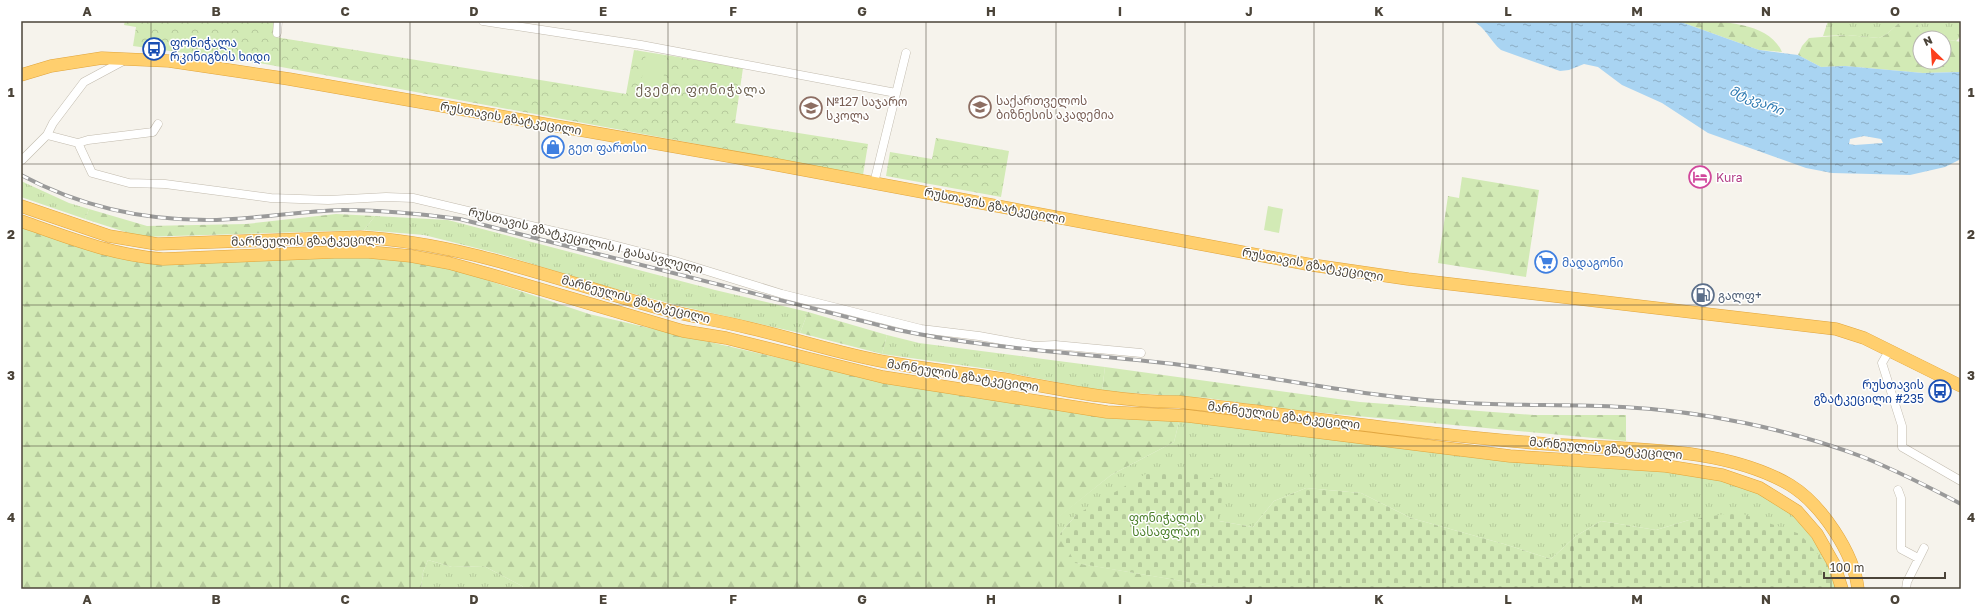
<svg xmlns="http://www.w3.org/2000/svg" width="1982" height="610" font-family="'Golos Text','Noto Sans Georgian',sans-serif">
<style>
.grass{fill:url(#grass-tufts)}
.forest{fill:url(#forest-firs)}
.cemetery{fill:url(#cemetery-stones)}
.park{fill:url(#park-crowns)}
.pitch{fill:#d2eab5}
.water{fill:url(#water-ripples);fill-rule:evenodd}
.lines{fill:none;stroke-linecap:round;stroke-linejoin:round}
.minor-casing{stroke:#c2bbae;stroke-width:9}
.highway-casing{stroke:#e0a43c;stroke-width:13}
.minor{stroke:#fff;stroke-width:8}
.highway{stroke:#ffcf6e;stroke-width:12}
.rail-casing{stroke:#9a9a9a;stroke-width:4}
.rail{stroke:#fff;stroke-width:2.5;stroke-dasharray:8;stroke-linecap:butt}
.grid{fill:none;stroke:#4b4439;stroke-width:1;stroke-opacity:0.55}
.labels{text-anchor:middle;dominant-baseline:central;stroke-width:3;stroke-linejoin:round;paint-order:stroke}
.transit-label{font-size:12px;fill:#164399;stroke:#fff;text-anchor:start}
.education-label{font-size:12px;fill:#785e54;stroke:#fff;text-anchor:start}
.street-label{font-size:12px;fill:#4b4439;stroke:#fff}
.shop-label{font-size:12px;fill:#366cbe;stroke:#fff;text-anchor:start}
.hotel-label{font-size:12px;fill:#b23c85;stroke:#fff;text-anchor:start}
.service-label{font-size:12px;fill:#4e5e75;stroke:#fff;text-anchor:start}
.park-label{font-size:12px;fill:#4a7f2a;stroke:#fff}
.neighbourhood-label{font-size:13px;letter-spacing:1px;fill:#6e6250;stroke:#fff}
.water-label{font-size:13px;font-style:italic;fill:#2e7ab2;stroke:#fff}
.neatline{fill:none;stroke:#4b4439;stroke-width:1.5}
.grid-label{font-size:13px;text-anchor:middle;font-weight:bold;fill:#4b4439}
</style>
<defs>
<pattern id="grass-tufts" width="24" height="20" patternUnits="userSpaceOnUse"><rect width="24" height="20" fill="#d2eab5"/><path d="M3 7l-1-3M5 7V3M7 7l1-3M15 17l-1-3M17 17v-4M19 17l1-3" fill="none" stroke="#b6ca9c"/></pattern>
<pattern id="forest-firs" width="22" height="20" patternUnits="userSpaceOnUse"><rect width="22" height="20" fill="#d2eab5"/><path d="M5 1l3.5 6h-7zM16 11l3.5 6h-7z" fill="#b6ca9c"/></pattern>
<pattern id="cemetery-stones" width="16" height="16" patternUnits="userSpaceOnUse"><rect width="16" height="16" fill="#d2eab5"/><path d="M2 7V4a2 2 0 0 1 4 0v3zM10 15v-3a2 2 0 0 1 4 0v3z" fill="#b6ca9c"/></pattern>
<pattern id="park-crowns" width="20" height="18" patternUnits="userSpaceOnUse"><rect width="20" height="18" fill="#d2eab5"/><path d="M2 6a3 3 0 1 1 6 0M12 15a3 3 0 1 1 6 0" fill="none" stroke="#b6ca9c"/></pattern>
<pattern id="water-ripples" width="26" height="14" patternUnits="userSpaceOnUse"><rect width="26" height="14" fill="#a9d4f2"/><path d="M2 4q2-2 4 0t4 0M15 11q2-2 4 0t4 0" fill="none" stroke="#8caec5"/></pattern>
</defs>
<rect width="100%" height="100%" fill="#f6f3ec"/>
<path class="grass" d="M1828,21H1901L1887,34L1879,38L1847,35L1823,36Z
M1916,21H1961V36L1956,41L1933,37L1920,30Z
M21,181L69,203L89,209L85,219L21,197Z
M375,216L448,220L715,290L808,312L800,333L676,305L601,285L500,254L424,235L364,230Z
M887,335L919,343L1105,367L1102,391L989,369L882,354Z
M1180,418L1684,471L1725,478L1781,503L1803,524L1836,575L1689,520L1656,530L1601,521L1576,536L1551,559L1504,544L1411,518L1361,493L1306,488L1274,501L1253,527L1219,521L1076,515L1060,534L1053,521L1111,475L1174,442Z
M428,560L452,567L484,566L522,586L524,589H460L457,587L454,589H421L423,572Z"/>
<path class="forest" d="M1678,21C1709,21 1767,18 1782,52L1759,50Z
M1901,21H1916L1920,30L1939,38H1920V62H1944V39L1961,42V72L1923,73L1845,66L1821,67L1798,55L1802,46L1809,38L1847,35L1879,38L1887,34Z
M1462,177L1539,190L1526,277L1438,263L1448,196L1459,198Z
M89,209L147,226L246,224L336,214L375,216L364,230L141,237L85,219Z
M21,226L142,263L383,256L460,271L589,314L849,374L1180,418L1174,442L1111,475L1054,521L1076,563L1229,589H524L522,586L484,566L452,567L428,560L423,572L421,589H21Z
M808,312L887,335L882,354L800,333Z
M1105,367L1360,402L1534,415H1626V441L1292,410L1207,398L1102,391Z"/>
<path class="cemetery" d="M1186,471L1224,482L1219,521L1253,527L1274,501L1306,488L1361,493L1411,518L1504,544L1551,559L1576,536L1601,521L1656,530L1689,520L1737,512L1800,534L1836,575L1839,589H1229L1075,563L1060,534L1076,515L1149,472Z"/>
<path class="park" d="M125,21H277L275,37L626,94L634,50L735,66L743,68L735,123L868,144L863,175L265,64L133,46L136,27L124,25Z
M936,138L1009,151L1001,197L886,176L890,152L932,159Z"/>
<path class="pitch" d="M646,53L667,57L661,92L640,89Z
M1268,206L1283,209L1279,233L1264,230Z"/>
<path class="water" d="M1472,21H1678L1759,50L1798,55L1821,67L1845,66L1923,73L1961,72V159L1945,167L1910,175L1832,173L1806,168L1708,133L1662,103L1622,85L1598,67L1584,64L1569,70L1560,71L1501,50C1490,41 1486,27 1472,21ZM1864,136L1881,139L1883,143L1855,145L1849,144L1850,139Z"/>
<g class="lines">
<g class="minor-casing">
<path id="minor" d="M483,21L641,45L896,93
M277,33L278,21
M47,135L78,143L92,173L129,183L165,184L271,198L328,200L386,197L413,198L613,245L675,261L782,294L921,329L979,336L1035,346L1055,345L1141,353
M78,143L88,140L153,132L158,124
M22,160L47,135L53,123L84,82L125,60
M874,183L906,53
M1889,351L1882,363L1902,426V447L1961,481
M1898,490L1901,498V549L1918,558
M1906,589L1907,582L1924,548"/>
</g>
<g class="highway-casing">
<path id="highway" d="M21,75L51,66L102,58L169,61L289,79L767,163L1312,265L1408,279L1836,329L1864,338L1961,386
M21,206L109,236L157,244L360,237C465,243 565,283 666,310C694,317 721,321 749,328C797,339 843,355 892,363C929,370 967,373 1004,379C1063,390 1120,402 1180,402C1302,416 1425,435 1548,444C1625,450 1722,445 1790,485C1821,504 1854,553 1858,589
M21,221C69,238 112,255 163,259L334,252H369L411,256L449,263L492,275L683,331L726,338L883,377L1107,412L1188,416L1510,456L1666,466L1722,475L1760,488L1797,511L1817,534L1834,564L1842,589"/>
</g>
<use href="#minor" class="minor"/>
<use href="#highway" class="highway"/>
<g class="rail-casing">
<path id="rail" d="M21,175C79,206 142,220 207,220C252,220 297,211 343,210C382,210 421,214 460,219L898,330C988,349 1082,353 1174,364C1271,376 1367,398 1465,403C1518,406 1571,404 1623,407C1702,411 1789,429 1863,457C1897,471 1929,487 1961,504"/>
</g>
<use href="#rail" class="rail"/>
</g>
<path class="grid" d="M151,21V589M280,21V589M410,21V589M539,21V589M668,21V589M797,21V589M926,21V589M1056,21V589M1185,21V589M1314,21V589M1443,21V589M1572,21V589M1702,21V589M1831,21V589M21,164H1961M21,305H1961M21,446H1961"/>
<defs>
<g id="bus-ring" transform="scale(1.15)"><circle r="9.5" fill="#fff" stroke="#1a4fb4" stroke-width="1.5"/><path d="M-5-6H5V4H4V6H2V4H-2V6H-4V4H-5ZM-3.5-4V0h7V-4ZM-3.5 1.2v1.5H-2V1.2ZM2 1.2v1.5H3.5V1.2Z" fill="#1a4fb4"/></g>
<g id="university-ring" transform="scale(1.15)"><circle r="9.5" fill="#fff" stroke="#8d6e63" stroke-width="1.5"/><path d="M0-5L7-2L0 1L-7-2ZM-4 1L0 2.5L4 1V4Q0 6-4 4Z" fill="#8d6e63"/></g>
<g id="school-ring" transform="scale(1.15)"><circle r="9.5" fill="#fff" stroke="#8d6e63" stroke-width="1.5"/><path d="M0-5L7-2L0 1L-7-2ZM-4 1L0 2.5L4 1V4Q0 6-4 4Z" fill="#8d6e63"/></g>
<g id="shop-ring" transform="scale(1.15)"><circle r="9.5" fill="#fff" stroke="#3f7fe0" stroke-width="1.5"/><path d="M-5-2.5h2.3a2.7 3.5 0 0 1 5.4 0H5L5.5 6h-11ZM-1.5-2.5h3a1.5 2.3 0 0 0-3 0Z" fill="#3f7fe0"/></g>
<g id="hotel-ring" transform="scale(1.15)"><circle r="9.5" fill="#fff" stroke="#d1479c" stroke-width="1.5"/><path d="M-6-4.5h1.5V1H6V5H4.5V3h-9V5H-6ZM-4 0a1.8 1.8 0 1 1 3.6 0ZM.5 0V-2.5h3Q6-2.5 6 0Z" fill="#d1479c"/></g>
<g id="supermarket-ring" transform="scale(1.15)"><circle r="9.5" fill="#fff" stroke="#3f7fe0" stroke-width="1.5"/><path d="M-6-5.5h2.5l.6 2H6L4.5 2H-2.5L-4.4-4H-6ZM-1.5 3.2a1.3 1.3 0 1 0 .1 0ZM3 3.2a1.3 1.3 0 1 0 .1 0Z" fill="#3f7fe0"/></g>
<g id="fuel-ring" transform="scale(1.15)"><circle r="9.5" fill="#fff" stroke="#5c6f8a" stroke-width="1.5"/><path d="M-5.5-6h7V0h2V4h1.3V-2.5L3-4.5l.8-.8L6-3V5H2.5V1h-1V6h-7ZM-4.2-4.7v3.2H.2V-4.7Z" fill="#5c6f8a"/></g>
</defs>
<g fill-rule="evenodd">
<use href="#bus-ring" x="154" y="49"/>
<use href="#university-ring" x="980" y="107"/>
<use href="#school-ring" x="811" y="108"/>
<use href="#shop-ring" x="553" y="147"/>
<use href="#hotel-ring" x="1700" y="177"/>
<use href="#supermarket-ring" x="1546" y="262"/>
<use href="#fuel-ring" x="1703" y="295"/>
<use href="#bus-ring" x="1940" y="391"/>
</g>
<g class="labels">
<g class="transit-label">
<text x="170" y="42">ფონიჭალა<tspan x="170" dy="14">რკინიგზის ხიდი</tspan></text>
<text x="1924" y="384" text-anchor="end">რუსთავის<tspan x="1924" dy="14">გზატკეცილი #235</tspan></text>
</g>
<g class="education-label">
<text x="996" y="100">საქართველოს<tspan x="996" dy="14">ბიზნესის აკადემია</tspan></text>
<text x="826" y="101">№127 საჯარო<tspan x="826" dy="14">სკოლა</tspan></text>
</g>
<g class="street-label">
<text transform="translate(511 118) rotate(10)">რუსთავის გზატკეცილი</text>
<text transform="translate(995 205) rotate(11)">რუსთავის გზატკეცილი</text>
<text transform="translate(308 240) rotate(-1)">მარნეულის გზატკეცილი</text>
<text transform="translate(586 240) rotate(14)">რუსთავის გზატკეცილის I გასასვლელი</text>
<text transform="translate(1313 264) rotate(10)">რუსთავის გზატკეცილი</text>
<text transform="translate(636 299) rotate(15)">მარნეულის გზატკეცილი</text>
<text transform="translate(963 375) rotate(9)">მარნეულის გზატკეცილი</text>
<text transform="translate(1284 415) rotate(7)">მარნეულის გზატკეცილი</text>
<text transform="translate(1606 448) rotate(5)">მარნეულის გზატკეცილი</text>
</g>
<g class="shop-label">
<text x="568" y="147">გეთ ფართსი</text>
<text x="1562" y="262">მადაგონი</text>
</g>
<g class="hotel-label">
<text x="1716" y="177">Kura</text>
</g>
<g class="service-label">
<text x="1718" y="295">გალფ+</text>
</g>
<g class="park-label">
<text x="1166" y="517">ფონიჭალის<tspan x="1166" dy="14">სასაფლაო</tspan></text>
</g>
<g class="neighbourhood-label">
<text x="701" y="89">ქვემო ფონიჭალა</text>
</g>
<g class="water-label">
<text transform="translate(1757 100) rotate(22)">მტკვარი</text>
</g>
</g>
<rect width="1982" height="610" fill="none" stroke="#ffffff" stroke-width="44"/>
<g transform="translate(1932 50) rotate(335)"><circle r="19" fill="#ffffff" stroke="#b7b4b0"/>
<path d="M0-3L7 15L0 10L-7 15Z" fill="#fc3f1d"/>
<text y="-6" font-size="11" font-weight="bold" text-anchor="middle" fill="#4b4439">N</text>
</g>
<path d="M1824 572v6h121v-6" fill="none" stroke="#4b4439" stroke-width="2"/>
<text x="1830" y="572" font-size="12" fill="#4b4439" stroke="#ffffff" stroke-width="3" paint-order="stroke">100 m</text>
<rect x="22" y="22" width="1938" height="566" class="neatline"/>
<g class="grid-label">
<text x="87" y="16">A</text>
<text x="216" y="16">B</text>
<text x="345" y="16">C</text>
<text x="474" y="16">D</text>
<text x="603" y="16">E</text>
<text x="733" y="16">F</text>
<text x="862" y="16">G</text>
<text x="991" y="16">H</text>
<text x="1120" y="16">I</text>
<text x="1249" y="16">J</text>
<text x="1379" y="16">K</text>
<text x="1508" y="16">L</text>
<text x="1637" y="16">M</text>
<text x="1766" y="16">N</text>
<text x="1895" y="16">O</text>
<text x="11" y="97">1</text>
<text x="1971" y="97">1</text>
<text x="11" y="239">2</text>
<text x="1971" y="239">2</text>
<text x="11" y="380">3</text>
<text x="1971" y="380">3</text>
<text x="11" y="522">4</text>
<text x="1971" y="522">4</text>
<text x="87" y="604">A</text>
<text x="216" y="604">B</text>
<text x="345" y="604">C</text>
<text x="474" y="604">D</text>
<text x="603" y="604">E</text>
<text x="733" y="604">F</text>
<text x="862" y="604">G</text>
<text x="991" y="604">H</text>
<text x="1120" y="604">I</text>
<text x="1249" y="604">J</text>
<text x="1379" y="604">K</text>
<text x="1508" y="604">L</text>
<text x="1637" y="604">M</text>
<text x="1766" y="604">N</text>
<text x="1895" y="604">O</text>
</g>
</svg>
